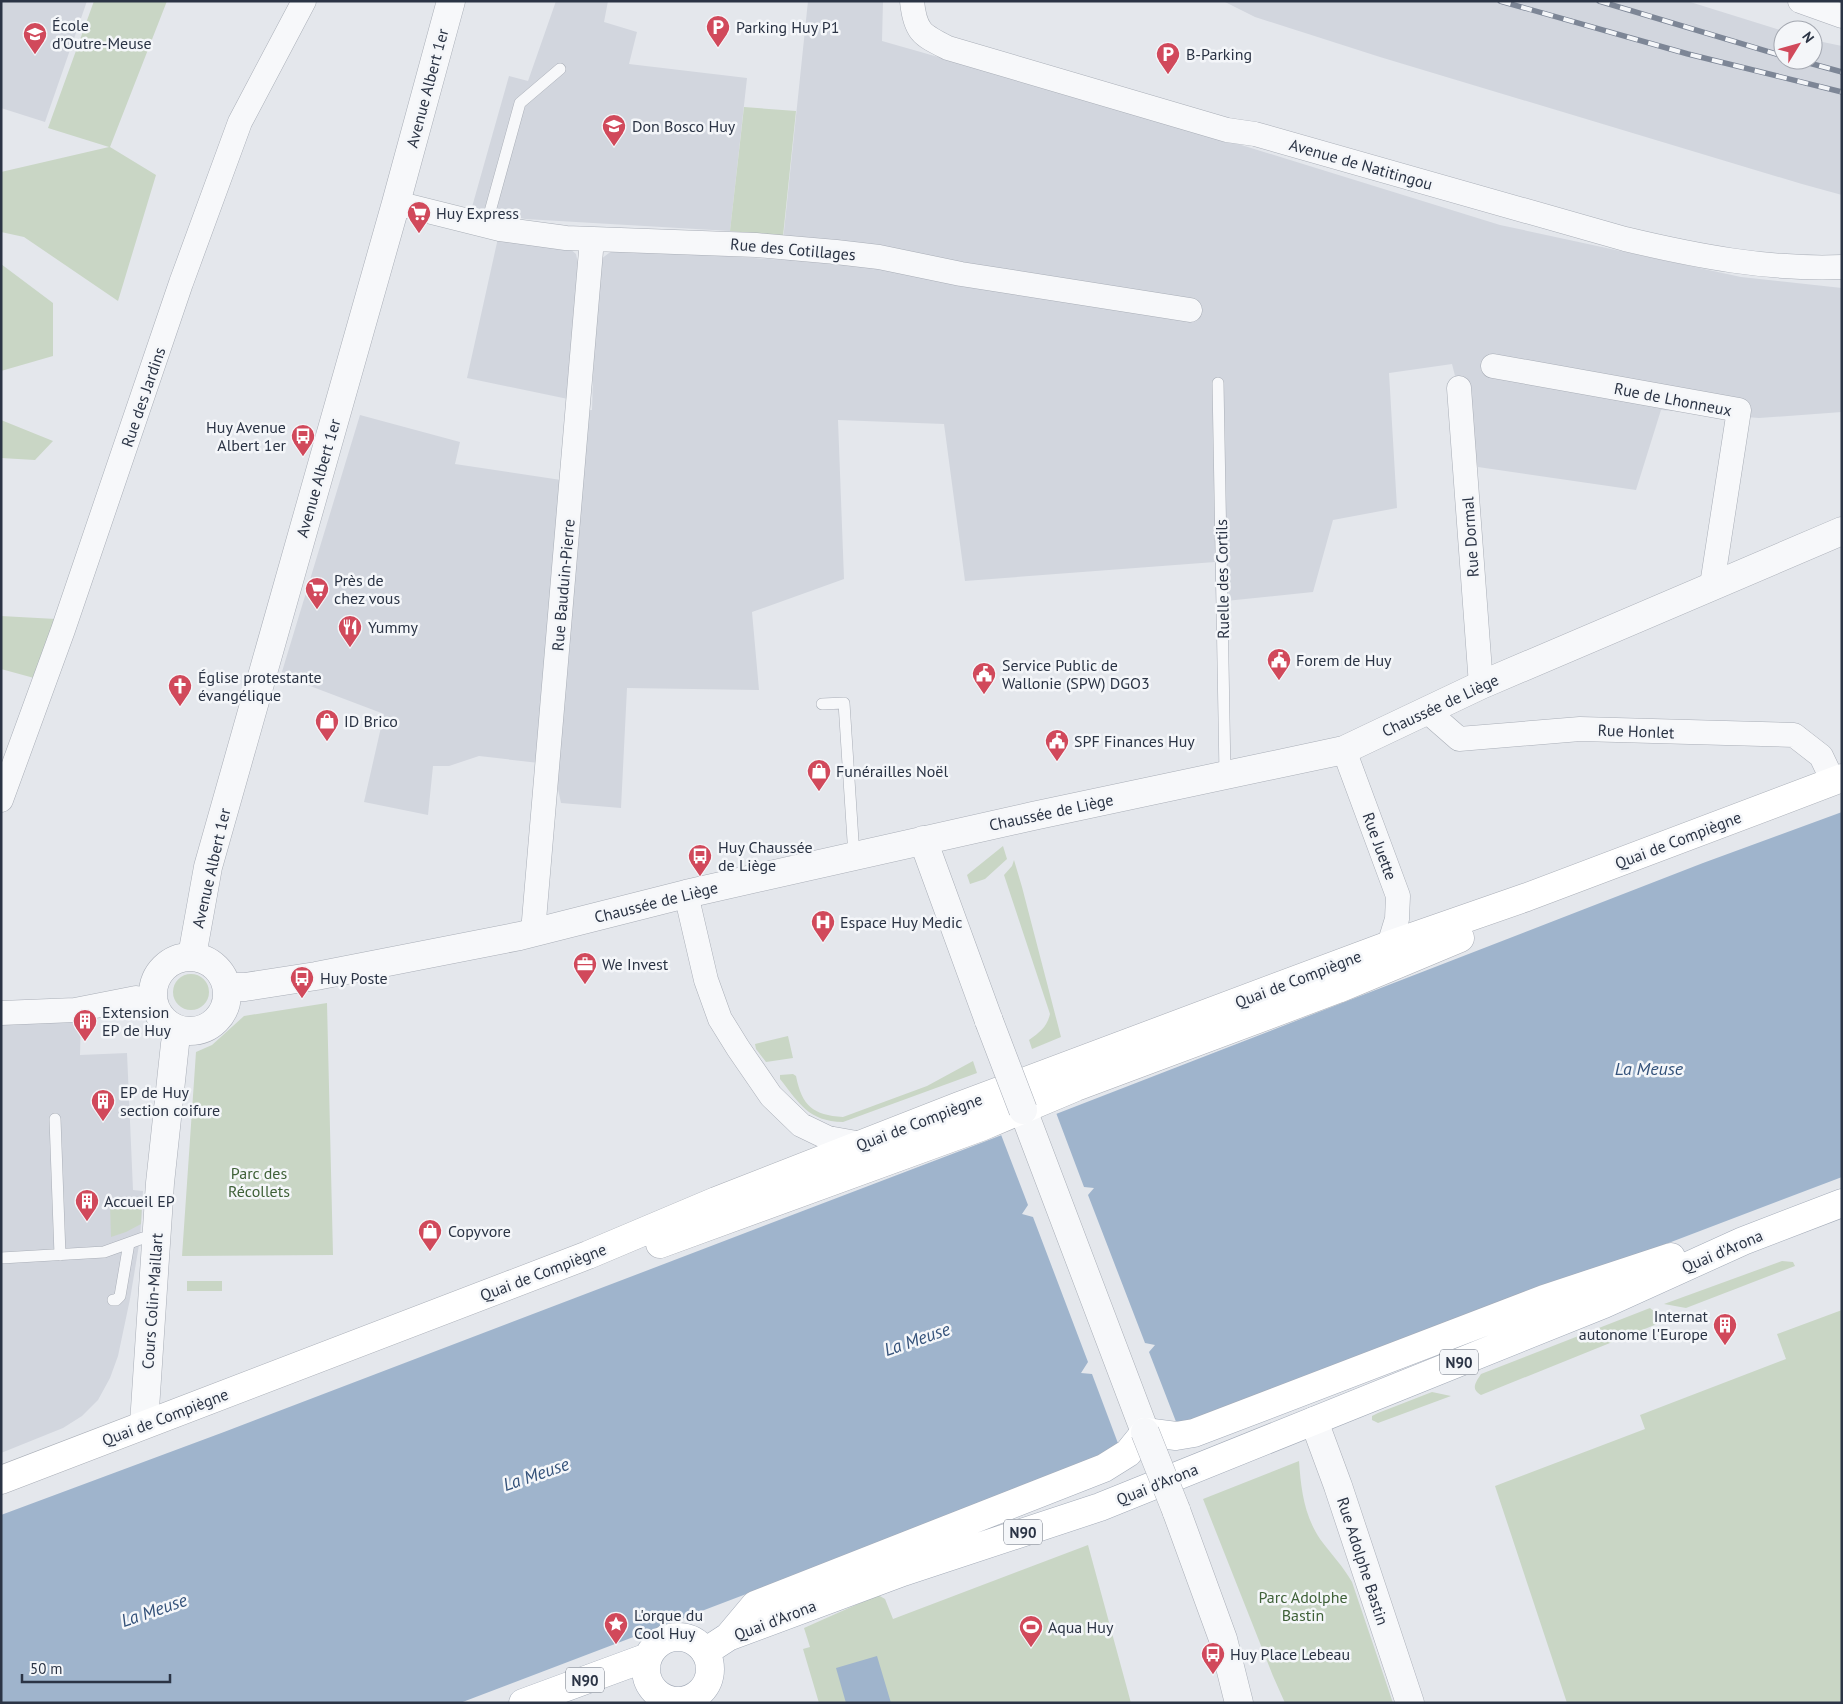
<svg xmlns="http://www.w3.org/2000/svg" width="1843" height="1704" font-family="'PT Sans',sans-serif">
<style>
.built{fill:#d2d6de}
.green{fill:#c9d6c5}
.water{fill:#9fb4cc}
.pier{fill:#e4e7ec}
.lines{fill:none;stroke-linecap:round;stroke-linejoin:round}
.service-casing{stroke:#a9aeb7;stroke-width:12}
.minor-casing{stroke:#a9aeb7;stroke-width:25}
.tertiary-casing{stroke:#a9aeb7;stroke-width:29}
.secondary-casing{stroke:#a9aeb7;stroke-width:29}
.primary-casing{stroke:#a3abb8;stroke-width:29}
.service{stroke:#f7f8fa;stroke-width:11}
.minor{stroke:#f7f8fa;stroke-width:24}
.tertiary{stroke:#f7f8fa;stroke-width:28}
.secondary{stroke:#fff;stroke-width:28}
.primary{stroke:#fff;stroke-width:28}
.rail-casing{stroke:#7d8696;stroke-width:5.5}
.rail{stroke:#f4f6f9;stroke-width:4;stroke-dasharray:11;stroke-linecap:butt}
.tertiary-bridge-casing{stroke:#a9aeb7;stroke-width:29;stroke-linecap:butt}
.tertiary-bridge{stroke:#f7f8fa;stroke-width:28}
.labels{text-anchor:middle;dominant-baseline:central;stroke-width:5;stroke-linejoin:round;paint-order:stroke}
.shield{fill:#f4f6f9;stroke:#676e7b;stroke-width:1}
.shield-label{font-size:15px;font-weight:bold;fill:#2b3445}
.poi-label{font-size:16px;fill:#2b3445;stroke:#f4f6f9;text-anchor:start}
.street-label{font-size:16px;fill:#2b3445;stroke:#f4f6f9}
.park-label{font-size:16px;fill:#3f6138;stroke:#f4f6f9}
.water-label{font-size:18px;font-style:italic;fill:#34527a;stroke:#f4f6f9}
</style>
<rect width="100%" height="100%" fill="#e4e7ec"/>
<path class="built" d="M1,1H87L45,122L1,108Z
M556,1H608L604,22L637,32L629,64L747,78L730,231L525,219L472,207L509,76L528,81Z
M808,1H883L882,41L1180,126L1500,225L1741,277L1842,288V412L1759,418L1661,410L1636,490L1478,467L1452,364L1389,373L1397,508L1333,520L1313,592L1216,602L1215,562L965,581L944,424L838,420L844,579L752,612L759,690L627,688L621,808L561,803L552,761L539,763L479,756L449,766H433L428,815L364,802L384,714L281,675L360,415L460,442L455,464L561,480L574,410H592L596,276L601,259L609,253L619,248L781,260Z
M1223,1H1687L1783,31V60H1813V40L1842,46V195L1802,184L1380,57L1255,17Z
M498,238L569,248L576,254L578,263L568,399L467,378Z
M81,1018L80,1055L127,1053L133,1190L143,1191L140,1239L130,1299L118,1356L110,1378L98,1400L82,1416L63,1428L1,1453V1023Z"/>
<path class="green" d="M94,1H167L110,147L156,175L118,301L24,237L1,232V172L109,147L48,128Z
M744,107L796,111L783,236L730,231Z
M1,264L53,303V356L1,371Z
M1,420L53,441L35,460L1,458Z
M1,616L56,619L34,678L1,669Z
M1003,846L1007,859L985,879L970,884L967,875Z
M1014,860L1022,887L1061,1037L1032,1049L1029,1040C1040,1032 1047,1027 1050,1014L1004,875L1012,866Z
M173 992a18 18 0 1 1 36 0a18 18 0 1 1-36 0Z
M327,1003L333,1255L182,1256L196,1052L212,1045L244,1016Z
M788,1036L793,1058L766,1062L756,1049L755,1044Z
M973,1061L977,1073L843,1122C808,1121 800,1104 780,1079V1075L793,1074L796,1076C802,1106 813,1115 843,1117L927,1086Z
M142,1203L141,1224L126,1232L111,1237L110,1204Z
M1782,1261L1793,1262L1795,1266L1686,1308L1664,1304Z
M187,1281H222V1291H187Z
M1650,1308L1658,1315L1657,1324L1481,1395C1470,1389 1476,1382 1481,1374Z
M1842,1310V1703H1567L1495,1486L1645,1429L1640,1415L1786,1359L1777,1334Z
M1432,1392L1451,1396L1378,1423L1372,1420V1416L1378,1413Z
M1299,1461C1301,1489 1304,1515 1320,1539C1331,1554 1343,1566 1352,1582L1393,1703H1285L1273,1676L1203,1499Z
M1088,1545L1131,1703H819L803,1649L810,1647L804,1628L878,1595L885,1599L893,1619Z"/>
<path class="water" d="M1842,812V1177L460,1703H1V1515L224,1432L981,1143L1703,863Z
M877,1656L891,1703H846L836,1668Z"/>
<path class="pier" d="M1055,1110L1084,1187L1094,1188L1088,1195L1145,1343L1155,1345L1149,1352L1180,1432L1122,1454L1092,1374L1081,1373L1088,1362L1033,1217L1022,1214L1028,1205L1000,1132Z"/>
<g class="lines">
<g class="service-casing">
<path id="service" d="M486,226L520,103L560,69
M1218,383L1225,774
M822,704L844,703L854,856
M55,1119L60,1255
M1,1258L104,1252L143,1238H156
M113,1300H116L120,1296L129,1243"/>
</g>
<g class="minor-casing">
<path id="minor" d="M912,1C915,32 922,35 948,48L1227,130L1255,134L1625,239C1696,256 1768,270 1842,267
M1800,1L1842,16
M396,203L500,229L566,238L756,245L836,252L879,257L961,274L1190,310
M1493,366L1739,410L1712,585
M1459,388L1481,685
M1427,711L1459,739L1580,729L1794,735L1821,756L1833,781
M1344,750L1398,896L1397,919L1389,945
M1,800L63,630L181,283L240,122L304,1
M686,894L706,980L720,1019L738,1048L771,1096L801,1125L828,1138L862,1144
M533,932L592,239
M1,1013L75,1010L136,998L153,1001"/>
</g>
<g class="tertiary-casing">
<path id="tertiary" d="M923,840L989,1021
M192,956L208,867L396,203L451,1
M153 994a37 37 0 1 1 74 0a37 37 0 1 1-74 0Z
M227,987H245L316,976L520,936L686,894L1033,816L1344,750L1481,685L1842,531
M1023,1110L1145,1432
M1314,1421L1338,1486L1410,1703
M144,1424L160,1183L175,1044L178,1029
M1176,1510L1223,1639L1239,1703
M678,1702V1703"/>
</g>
<g class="secondary-casing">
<path id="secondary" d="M660,1244L981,1127L1076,1087L1338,989L1460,938
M1,1480L588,1255L716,1201L959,1106L1389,945L1527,897L1842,778"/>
</g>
<g class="primary-casing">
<path id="primary" d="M729,1636L755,1605L1104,1468L1128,1453L1145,1432L1176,1436L1194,1433L1544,1299L1671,1257
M646 1669a32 32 0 1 1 64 0a32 32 0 1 1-64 0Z
M705,1652L728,1637L903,1572L1100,1507L1604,1304L1743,1241L1842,1203
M523,1703L648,1657"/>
</g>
<use href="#service" class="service"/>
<use href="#minor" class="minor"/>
<use href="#tertiary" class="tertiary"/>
<use href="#secondary" class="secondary"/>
<use href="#primary" class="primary"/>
<g class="rail-casing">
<path id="rail" d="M1500,1L1688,54L1842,92
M1599,1L1783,56
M1798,60L1842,72"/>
</g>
<use href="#rail" class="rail"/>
<g class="tertiary-bridge-casing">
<path id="tertiary-bridge" d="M989,1021L1023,1110
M1145,1432L1176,1510"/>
</g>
<use href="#tertiary-bridge" class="tertiary-bridge"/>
</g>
<defs>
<g id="parking-pin" transform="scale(1.25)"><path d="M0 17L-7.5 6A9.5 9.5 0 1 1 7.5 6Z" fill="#d1495b" stroke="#f4f6f9"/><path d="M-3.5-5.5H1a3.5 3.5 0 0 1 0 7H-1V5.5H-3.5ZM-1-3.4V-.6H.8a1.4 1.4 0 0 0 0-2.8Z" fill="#fff"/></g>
<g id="school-pin" transform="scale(1.25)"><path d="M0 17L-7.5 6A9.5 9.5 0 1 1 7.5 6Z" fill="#d1495b" stroke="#f4f6f9"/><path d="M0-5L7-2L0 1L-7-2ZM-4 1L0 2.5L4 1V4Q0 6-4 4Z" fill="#fff"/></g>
<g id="supermarket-pin" transform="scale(1.25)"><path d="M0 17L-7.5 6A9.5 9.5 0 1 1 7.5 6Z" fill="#d1495b" stroke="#f4f6f9"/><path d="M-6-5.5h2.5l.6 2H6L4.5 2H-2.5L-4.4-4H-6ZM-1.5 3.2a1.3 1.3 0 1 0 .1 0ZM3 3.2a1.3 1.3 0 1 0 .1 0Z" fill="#fff"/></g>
<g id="bus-pin" transform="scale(1.25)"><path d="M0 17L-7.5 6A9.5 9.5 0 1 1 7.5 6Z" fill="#d1495b" stroke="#f4f6f9"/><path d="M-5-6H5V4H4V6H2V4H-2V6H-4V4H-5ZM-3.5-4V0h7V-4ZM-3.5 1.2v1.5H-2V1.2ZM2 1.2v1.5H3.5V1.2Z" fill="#fff"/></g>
<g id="restaurant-pin" transform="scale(1.25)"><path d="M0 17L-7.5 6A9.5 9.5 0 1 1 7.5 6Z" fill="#d1495b" stroke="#f4f6f9"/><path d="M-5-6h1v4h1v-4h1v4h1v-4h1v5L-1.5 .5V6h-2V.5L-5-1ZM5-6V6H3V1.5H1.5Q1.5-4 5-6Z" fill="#fff"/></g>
<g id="civic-pin" transform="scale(1.25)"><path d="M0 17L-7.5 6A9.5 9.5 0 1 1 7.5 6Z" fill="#d1495b" stroke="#f4f6f9"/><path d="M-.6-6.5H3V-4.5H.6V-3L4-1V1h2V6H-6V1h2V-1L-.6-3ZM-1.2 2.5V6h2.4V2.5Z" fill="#fff"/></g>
<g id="church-pin" transform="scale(1.25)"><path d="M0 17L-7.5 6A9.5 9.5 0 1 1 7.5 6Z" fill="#d1495b" stroke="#f4f6f9"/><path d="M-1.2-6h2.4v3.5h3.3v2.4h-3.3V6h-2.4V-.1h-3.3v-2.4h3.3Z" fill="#fff"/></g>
<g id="shop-pin" transform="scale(1.25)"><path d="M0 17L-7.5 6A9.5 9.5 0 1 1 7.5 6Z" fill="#d1495b" stroke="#f4f6f9"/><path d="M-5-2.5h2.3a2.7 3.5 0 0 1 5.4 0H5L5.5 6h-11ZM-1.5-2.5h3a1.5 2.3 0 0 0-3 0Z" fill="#fff"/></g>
<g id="hospital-pin" transform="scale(1.25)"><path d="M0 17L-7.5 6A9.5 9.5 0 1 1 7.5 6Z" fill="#d1495b" stroke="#f4f6f9"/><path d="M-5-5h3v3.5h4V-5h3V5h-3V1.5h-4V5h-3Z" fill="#fff"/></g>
<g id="office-pin" transform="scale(1.25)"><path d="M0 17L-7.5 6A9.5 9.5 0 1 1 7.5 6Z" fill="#d1495b" stroke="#f4f6f9"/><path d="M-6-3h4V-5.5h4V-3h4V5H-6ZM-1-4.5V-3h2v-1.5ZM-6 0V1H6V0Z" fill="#fff"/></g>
<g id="building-pin" transform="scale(1.25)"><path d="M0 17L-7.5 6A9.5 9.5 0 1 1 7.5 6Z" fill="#d1495b" stroke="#f4f6f9"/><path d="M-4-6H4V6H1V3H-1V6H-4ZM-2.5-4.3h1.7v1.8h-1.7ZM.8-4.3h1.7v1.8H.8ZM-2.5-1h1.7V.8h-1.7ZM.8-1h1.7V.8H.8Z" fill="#fff"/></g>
<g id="sight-pin" transform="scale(1.25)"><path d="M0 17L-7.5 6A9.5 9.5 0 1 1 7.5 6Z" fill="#d1495b" stroke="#f4f6f9"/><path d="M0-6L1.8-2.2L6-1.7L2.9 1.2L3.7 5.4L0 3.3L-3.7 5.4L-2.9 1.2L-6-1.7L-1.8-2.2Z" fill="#fff"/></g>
<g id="stadium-pin" transform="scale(1.25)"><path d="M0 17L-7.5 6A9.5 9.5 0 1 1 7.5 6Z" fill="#d1495b" stroke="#f4f6f9"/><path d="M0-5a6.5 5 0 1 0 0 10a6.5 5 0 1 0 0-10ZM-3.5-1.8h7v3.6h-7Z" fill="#fff"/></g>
</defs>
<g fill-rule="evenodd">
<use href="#parking-pin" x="718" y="27"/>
<use href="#school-pin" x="35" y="34"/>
<use href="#parking-pin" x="1168" y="54"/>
<use href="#school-pin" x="614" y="126"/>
<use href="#supermarket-pin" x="419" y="213"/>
<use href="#bus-pin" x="303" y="436"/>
<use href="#supermarket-pin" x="317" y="589"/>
<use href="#restaurant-pin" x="350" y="627"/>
<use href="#civic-pin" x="1279" y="660"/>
<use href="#civic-pin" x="984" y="674"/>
<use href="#church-pin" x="180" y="686"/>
<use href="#shop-pin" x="327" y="721"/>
<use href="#civic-pin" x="1057" y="741"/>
<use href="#shop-pin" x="819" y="771"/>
<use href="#bus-pin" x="700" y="856"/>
<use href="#hospital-pin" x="823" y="922"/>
<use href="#office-pin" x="585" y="964"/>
<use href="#bus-pin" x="302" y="978"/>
<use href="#building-pin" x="85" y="1021"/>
<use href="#building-pin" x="103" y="1101"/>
<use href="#building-pin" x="87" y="1201"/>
<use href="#shop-pin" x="430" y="1231"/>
<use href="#building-pin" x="1725" y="1325"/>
<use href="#sight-pin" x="616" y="1624"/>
<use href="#stadium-pin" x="1031" y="1627"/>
<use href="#bus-pin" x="1213" y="1654"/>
</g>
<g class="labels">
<g class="shield">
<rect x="1440" y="1349.5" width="38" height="25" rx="4"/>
<rect x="1004" y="1519.5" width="38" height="25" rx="4"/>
<rect x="566" y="1667.5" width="38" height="25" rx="4"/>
</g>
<g class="shield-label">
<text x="1459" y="1362">N90</text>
<text x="1023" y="1532">N90</text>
<text x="585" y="1680">N90</text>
</g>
<g class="poi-label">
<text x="52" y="25">École<tspan x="52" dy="18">d’Outre-Meuse</tspan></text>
<text x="736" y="27">Parking Huy P1</text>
<text x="1186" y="54">B-Parking</text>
<text x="632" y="126">Don Bosco Huy</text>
<text x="436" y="213">Huy Express</text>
<text x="286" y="427" text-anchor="end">Huy Avenue<tspan x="286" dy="18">Albert 1er</tspan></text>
<text x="334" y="580">Près de<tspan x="334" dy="18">chez vous</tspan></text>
<text x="368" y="627">Yummy</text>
<text x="1296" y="660">Forem de Huy</text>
<text x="1002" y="665">Service Public de<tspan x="1002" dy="18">Wallonie (SPW) DGO3</tspan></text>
<text x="198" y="677">Église protestante<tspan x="198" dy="18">évangélique</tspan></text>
<text x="344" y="721">ID Brico</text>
<text x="1074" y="741">SPF Finances Huy</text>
<text x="836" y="771">Funérailles Noël</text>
<text x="718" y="847">Huy Chaussée<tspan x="718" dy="18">de Liège</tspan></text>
<text x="840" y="922">Espace Huy Medic</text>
<text x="602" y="964">We Invest</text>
<text x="320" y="978">Huy Poste</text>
<text x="102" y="1012">Extension<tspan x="102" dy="18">EP de Huy</tspan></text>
<text x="120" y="1092">EP de Huy<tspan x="120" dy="18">section coifure</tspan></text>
<text x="104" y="1201">Accueil EP</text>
<text x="448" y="1231">Copyvore</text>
<text x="1708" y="1316" text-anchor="end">Internat<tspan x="1708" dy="18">autonome l'Europe</tspan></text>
<text x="634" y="1615">L'orque du<tspan x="634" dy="18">Cool Huy</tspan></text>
<text x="1048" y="1627">Aqua Huy</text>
<text x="1230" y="1654">Huy Place Lebeau</text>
</g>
<g class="street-label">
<text transform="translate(427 88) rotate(-75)">Avenue Albert 1er</text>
<text transform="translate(1361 164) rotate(16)">Avenue de Natitingou</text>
<text transform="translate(793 249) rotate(5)">Rue des Cotillages</text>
<text transform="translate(143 397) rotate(-71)">Rue des Jardins</text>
<text transform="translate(1673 399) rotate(11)">Rue de Lhonneux</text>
<text transform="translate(318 478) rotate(-74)">Avenue Albert 1er</text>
<text transform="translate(1470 537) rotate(-94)">Rue Dormal</text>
<text transform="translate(1222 579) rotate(-91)">Ruelle des Cortils</text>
<text transform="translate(563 585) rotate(-85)">Rue Bauduin-Pierre</text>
<text transform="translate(1440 705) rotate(-25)">Chaussée de Liège</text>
<text transform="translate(1636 731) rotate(2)">Rue Honlet</text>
<text transform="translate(1051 812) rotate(-12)">Chaussée de Liège</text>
<text transform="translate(1678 840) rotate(-21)">Quai de Compiègne</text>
<text transform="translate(1380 846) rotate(70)">Rue Juette</text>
<text transform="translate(211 868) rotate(-77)">Avenue Albert 1er</text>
<text transform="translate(656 902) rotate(-14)">Chaussée de Liège</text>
<text transform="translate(1298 979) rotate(-21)">Quai de Compiègne</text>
<text transform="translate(919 1122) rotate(-21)">Quai de Compiègne</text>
<text transform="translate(1722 1251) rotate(-23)">Quai d'Arona</text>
<text transform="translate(543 1272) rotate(-21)">Quai de Compiègne</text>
<text transform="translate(152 1301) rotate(-86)">Cours Colin-Maillart</text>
<text transform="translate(165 1417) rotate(-21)">Quai de Compiègne</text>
<text transform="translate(1157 1484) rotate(-22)">Quai d'Arona</text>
<text transform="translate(1363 1561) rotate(72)">Rue Adolphe Bastin</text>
<text transform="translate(775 1620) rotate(-21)">Quai d'Arona</text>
</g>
<g class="park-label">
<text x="259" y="1173">Parc des<tspan x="259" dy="18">Récollets</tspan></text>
<text x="1303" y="1597">Parc Adolphe<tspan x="1303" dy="18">Bastin</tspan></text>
</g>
<g class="water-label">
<text x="1649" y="1068">La Meuse</text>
<text transform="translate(917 1339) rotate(-19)">La Meuse</text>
<text transform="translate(536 1474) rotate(-19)">La Meuse</text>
<text transform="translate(154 1610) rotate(-19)">La Meuse</text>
</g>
</g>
<rect width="1843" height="1704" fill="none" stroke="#2b3445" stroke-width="5"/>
<g transform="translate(1798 45) rotate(53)"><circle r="24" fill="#f4f6f9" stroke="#a4a8b1"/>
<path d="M0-4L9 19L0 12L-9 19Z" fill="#d1495b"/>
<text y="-8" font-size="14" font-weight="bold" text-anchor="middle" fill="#2b3445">N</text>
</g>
<path d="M22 1674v8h148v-8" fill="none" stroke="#2b3445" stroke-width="2.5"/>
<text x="30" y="1674" font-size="15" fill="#2b3445" stroke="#f4f6f9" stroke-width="4" paint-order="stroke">50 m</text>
</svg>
